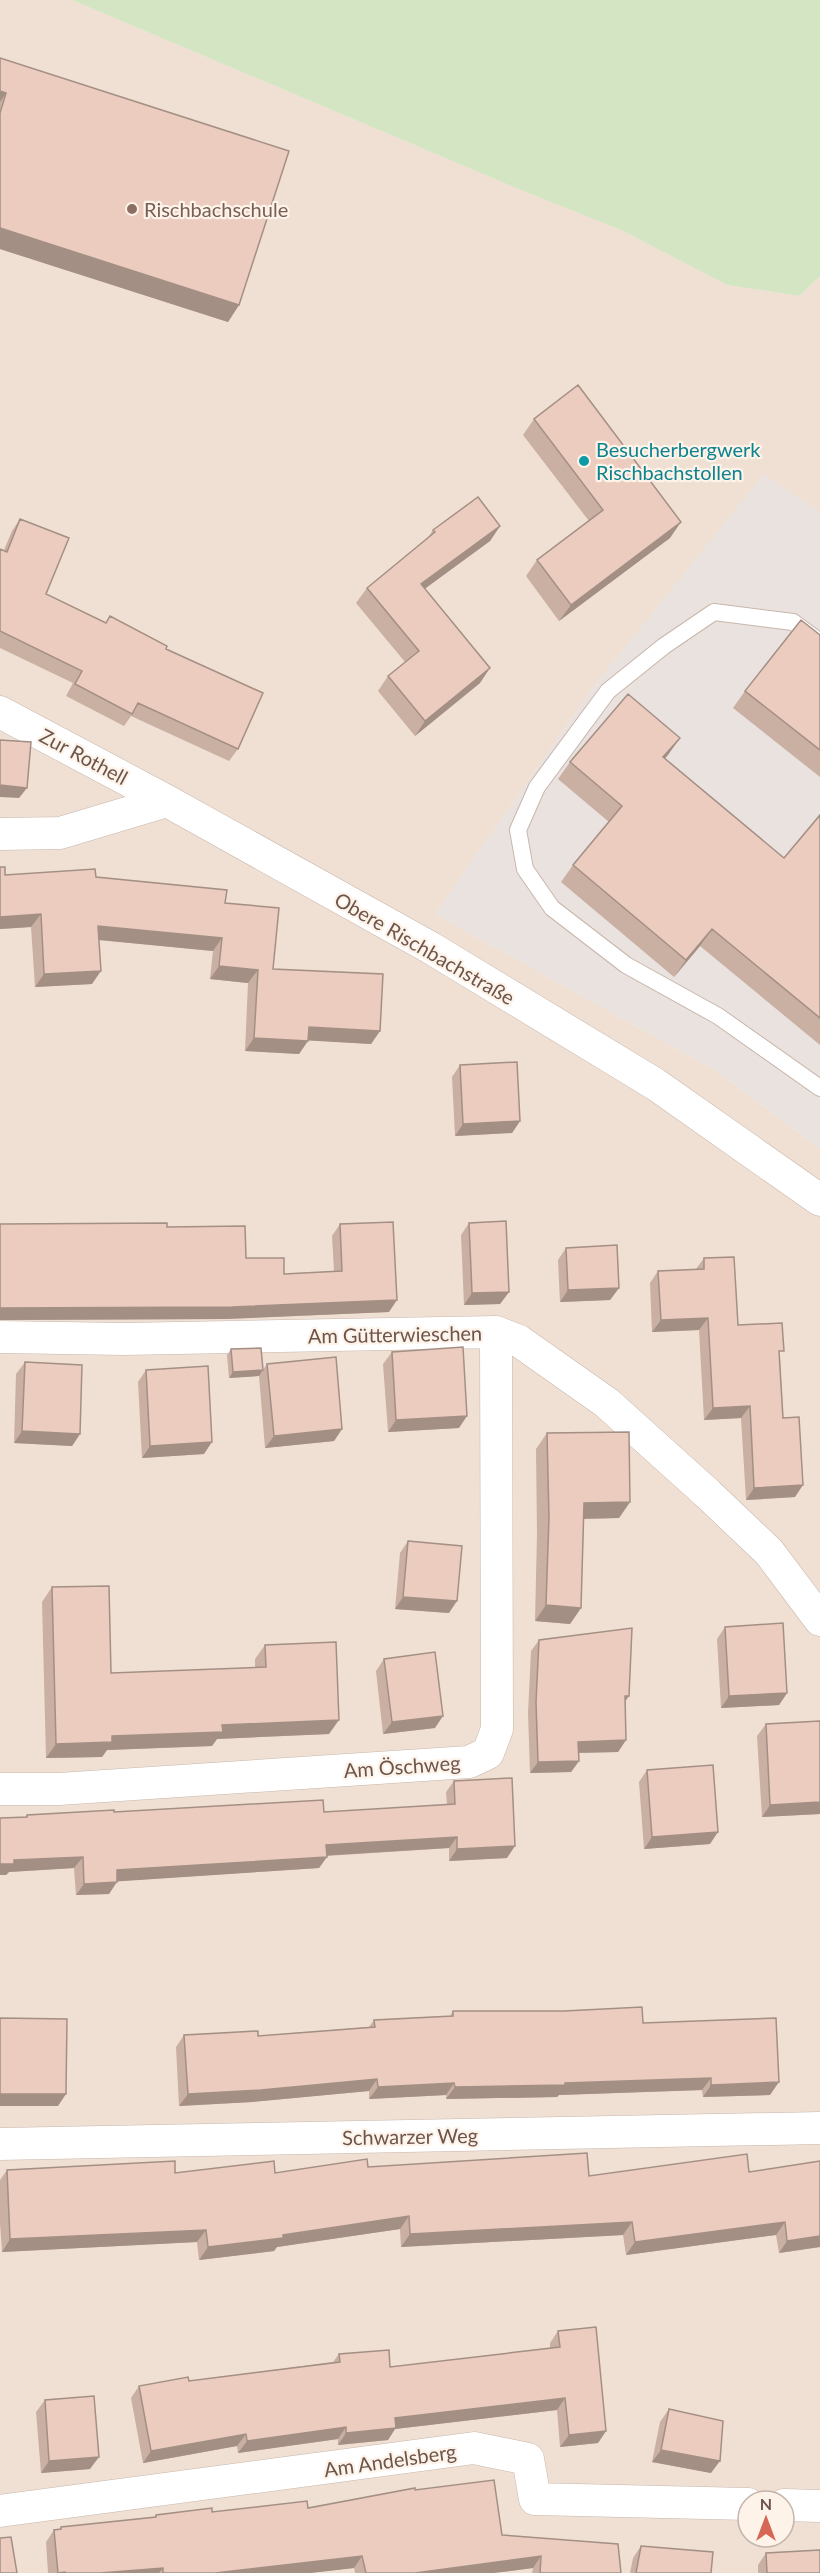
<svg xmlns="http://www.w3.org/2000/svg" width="820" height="2573" font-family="Lato,sans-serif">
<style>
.residential{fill:#f0e0d3;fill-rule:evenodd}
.industrial{fill:#e9e2de}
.green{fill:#d4e5c4}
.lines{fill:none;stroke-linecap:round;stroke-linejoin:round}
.lane-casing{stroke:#c8b6ab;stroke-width:18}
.street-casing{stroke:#c8b6ab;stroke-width:33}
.lane{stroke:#fff;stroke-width:16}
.street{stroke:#fff;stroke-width:32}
.wall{fill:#caafa3}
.shaded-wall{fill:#a48f85}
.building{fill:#ebccbe;stroke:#a48f85;stroke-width:1.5}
.education-dot{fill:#8d6e63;stroke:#fdf3e9;stroke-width:2}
.culture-dot{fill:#0f9aa8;stroke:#fdf3e9;stroke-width:2}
.labels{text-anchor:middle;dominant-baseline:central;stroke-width:4.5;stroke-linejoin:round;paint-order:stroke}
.education-label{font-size:20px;fill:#785e54;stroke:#fdf3e9;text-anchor:start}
.culture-label{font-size:20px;fill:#0d838f;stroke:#fdf3e9;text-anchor:start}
.street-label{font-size:20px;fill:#6e554c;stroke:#fdf3e9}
</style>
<rect width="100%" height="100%" fill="#f9efe4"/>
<path class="residential" d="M0,0H72L516,188L621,230L727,285L800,296L820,276V513L764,475L597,682L435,914L716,1071L820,1149V2573H0ZM748,2501H784V2537H748Z"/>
<path class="industrial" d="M764,474L820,513V1149L716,1071L435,914L597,682Z"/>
<path class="green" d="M72,0H820V276L800,296L727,285L621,230L516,188Z"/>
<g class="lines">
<g class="lane-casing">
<path id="lane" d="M820,642L793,622L714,612L664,646L608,691L537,787L518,830L525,869L552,908L626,965L718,1016L820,1088"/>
</g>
<g class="street-casing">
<path id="street" d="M0,712L167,801L431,948L655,1084L820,1200
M0,834L60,833L167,801
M0,1337L124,1339L496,1332L519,1341L607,1403L708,1494L769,1552L820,1620
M0,1789H59L469,1762L488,1753L497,1729L496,1332
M0,2144L820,2128
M784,2505L820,2506
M0,2511L474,2448L528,2459L535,2499L748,2504"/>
</g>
<use href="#lane" class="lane"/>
<use href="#street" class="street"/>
</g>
<path class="wall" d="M0,58L239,305L228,322L0,249Z
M534,419L670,538L559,621L526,576L537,560L589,521L523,435Z
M20,519L46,594L105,623L110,616L166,649L238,749L229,761L131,716L124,726L66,696L73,683L0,648V549L4,550L12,531Z
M500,526L490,541L425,588L480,683L415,736L378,691L388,676L405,662L356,603L367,588L427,539L433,530Z
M820,635V777L733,708L745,691Z
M680,738L664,758L784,858L820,815V1045L700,946L674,977L561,882L573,865L609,822L558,779L570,762Z
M0,867L5,875L96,877L225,903L273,969L380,1031L371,1044L308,1040L299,1054L245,1051L248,983L210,979L213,951L99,940L92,984L35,987L31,927L0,929Z
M460,1065L520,1121L512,1133L455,1136L452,1077Z
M469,1223L509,1292L500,1304L464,1305L461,1235Z
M0,1224L167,1227L284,1274L334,1271L332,1236L340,1224L389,1312L224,1319L0,1320Z
M566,1248L619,1288L610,1300L560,1302L558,1260Z
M704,1258L738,1325L780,1357L783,1418L795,1497L746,1500L741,1418L704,1420L699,1330L652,1332L650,1283L658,1271L696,1269Z
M231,1349L263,1370L267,1364L342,1429L334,1441L265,1448L259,1376L229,1378L227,1355Z
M392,1352L459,1428L388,1432L383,1364Z
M25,1362L80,1434L72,1446L14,1443L16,1374Z
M146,1370L204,1454L142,1458L138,1382Z
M547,1433L630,1502L619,1518L584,1519L581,1608L570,1624L535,1621L537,1533L536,1449Z
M408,1541L449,1613L395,1609L400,1553Z
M52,1587L111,1673L255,1668V1659L265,1645L329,1734L217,1739L212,1746L107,1750L102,1757L46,1758L42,1602Z
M725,1627L787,1693L779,1705L721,1708L717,1639Z
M539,1640L625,1703L626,1740L618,1752L579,1753V1761L571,1772L530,1773L528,1713L531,1651Z
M384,1659L435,1728L383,1734L376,1671Z
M820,1721V1814L762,1817L757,1736L766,1724Z
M647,1770L710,1844L644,1849L639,1782Z
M454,1781L507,1858L449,1861V1848L327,1856L319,1868L117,1881L109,1894L76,1895L74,1868L9,1872L6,1875H0V1818L25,1817L27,1815L114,1812H324L447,1805L446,1792Z
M453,2011L643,2023L770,2095L703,2097L702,2090L559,2095L557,2097L446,2099V2095L369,2099V2091L252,2102L179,2106L176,2047L184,2035L258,2036L369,2027L374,2020L450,2016Z
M820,2161V2247L779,2253L776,2235L626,2255L623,2235L401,2247L400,2229L277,2247L274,2251L199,2260L197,2242L2,2252L0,2223V2180L7,2170L175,2173H275L368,2167L589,2176L749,2172Z
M558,2331L606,2431L598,2443L560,2447L557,2410L395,2429L388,2440L338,2445V2439L238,2453L237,2446L143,2463L131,2398L139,2386L189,2381L333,2362L339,2354L390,2367L550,2348V2343Z
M45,2400L90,2469L41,2473L36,2412Z
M669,2409L711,2473L652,2462L660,2422Z
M415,2490L502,2535L621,2573H532L533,2568L493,2573H355L354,2568L310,2573H48L46,2542L54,2530L60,2529L61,2527L154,2518L156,2515L308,2508Z
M641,2546L711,2573H630L633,2558Z
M766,2553L820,2573H758V2565Z"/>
<path class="shaded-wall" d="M0,91L6,93L0,102Z
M0,228L239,305L228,322L0,249Z
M681,522L670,538L559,621L571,605Z
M500,526L490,541L411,599L421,584Z
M490,668L480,683L415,736L425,721Z
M680,738L668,755L651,774L663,757Z
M0,785L27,788L19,798L0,797Z
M41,914L31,927L0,929V917Z
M98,926L222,938L213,951L89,939Z
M712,929L700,946L674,977L686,960Z
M219,966L258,970L248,983L210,979Z
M101,971L92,984L35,987L44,974Z
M309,1027L380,1031L371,1044L300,1040Z
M254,1038L308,1041L299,1054L245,1051Z
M520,1121L512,1133L455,1136L463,1124Z
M619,1288L610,1300L560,1302L568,1290Z
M509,1292L500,1304L464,1305L472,1293Z
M397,1300L389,1312L224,1319L0,1320V1308Z
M708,1318L699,1330L652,1332L661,1320Z
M263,1370L259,1376L229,1378L233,1372Z
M750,1406L741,1418L704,1420L713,1408Z
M467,1416L459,1428L388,1432L396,1420Z
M342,1429L334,1441L265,1448L274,1436Z
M22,1431L80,1434L72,1446L14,1443Z
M212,1442L204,1454L142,1458L150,1446Z
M803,1485L795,1497L746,1500L754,1488Z
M630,1502L619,1518L573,1519L584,1503Z
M403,1597L457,1601L449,1613L395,1609Z
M546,1605L581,1608L570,1624L535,1621Z
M787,1693L779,1705L721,1708L729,1696Z
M625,1696H629L621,1707Z
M443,1716L435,1728L383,1734L392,1722Z
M339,1720L329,1734L217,1739L212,1746L107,1750L102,1757L46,1758L56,1744L112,1736L222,1725Z
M626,1740L618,1752L570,1753L578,1742Z
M579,1761L571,1772L530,1773L538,1762Z
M820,1802V1814L762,1817L770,1805Z
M718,1832L710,1844L644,1849L652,1837Z
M457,1837L449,1848L318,1856L326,1845Z
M515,1846L507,1858L449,1861L457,1849Z
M83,1857L74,1868L9,1872L6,1875H0V1864L14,1860Z
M327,1857L319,1868L109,1882L117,1870Z
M117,1882L109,1894L76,1895L84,1884Z
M711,2078L702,2090L559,2095L557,2097L446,2099L455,2087Z
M377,2079L369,2091L252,2102L179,2106L188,2094Z
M779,2082L770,2095L703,2097L711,2085Z
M454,2083L446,2095L369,2099L378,2087Z
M0,2094H66L58,2106H0Z
M409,2216L400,2229L277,2247L274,2251L199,2260L208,2247Z
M632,2222L623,2235L401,2247L410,2234Z
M785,2222L776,2235L626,2255L635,2242Z
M206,2230L197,2242L2,2252L10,2239Z
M820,2236V2247L779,2253L787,2241Z
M565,2398L557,2410L395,2429L388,2440L338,2445L346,2433L395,2418Z
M346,2427L338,2439L238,2453L247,2441Z
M606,2431L598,2443L560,2447L569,2435Z
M246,2434L237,2446L143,2463L151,2451Z
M661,2450L720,2461L711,2473L652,2462Z
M99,2457L90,2469L41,2473L49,2461Z
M362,2556L354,2568L310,2573H215Z
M541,2556L533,2568L493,2573H415Z
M163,2568L159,2573H100Z"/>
<path class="building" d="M0,58L289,151L239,305L0,228V113L6,93L0,91Z
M578,385L681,522L571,605L537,560L603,510L534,419Z
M478,497L500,526L421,584L490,668L425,721L388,676L419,651L367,588L435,532L433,530Z
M20,519L69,538L46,594L106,623L110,616L167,646L166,649L263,693L238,749L138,703L132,714L75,684L82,671L0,631V549L7,552Z
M801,620L820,635V750L745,691Z
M628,694L680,738L663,757L784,858L820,815V1018L712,929L686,960L573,865L622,806L570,762Z
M0,740L31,742L27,788L0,785Z
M0,867H5V875L95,869L96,877L227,890L225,903L279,908L273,969L383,974L380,1031L309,1027L308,1041L254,1038L258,970L219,966L222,938L98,926L101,971L44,974L41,914L0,917Z
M517,1062L520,1121L463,1124L460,1065Z
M506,1221L509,1292L472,1293L469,1223Z
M393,1222L397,1300L232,1307L0,1308V1224L167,1223V1227L245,1226L246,1258H284V1274L342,1271L340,1224Z
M617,1245L619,1288L568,1290L566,1248Z
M734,1257L738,1325L782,1323L784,1351H779L783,1418L799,1417L803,1485L754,1488L750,1406L713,1408L708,1318L661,1320L658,1271L704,1269V1258Z
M463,1347L467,1416L396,1420L392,1352Z
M261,1348L263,1370L233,1372L231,1349Z
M336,1357L342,1429L274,1436L267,1364Z
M25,1362L82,1365L80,1434L22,1431Z
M208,1366L212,1442L150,1446L146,1370Z
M629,1432L630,1502L584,1503L581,1608L546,1605L549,1517L547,1433Z
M408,1541L462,1546L457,1601L403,1597Z
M109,1586L111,1673L266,1667L265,1645L336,1642L339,1720L222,1725L223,1732L112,1736V1742L56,1744L52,1587Z
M783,1623L787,1693L729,1696L725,1627Z
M632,1628L629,1696H625L626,1740L578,1742L579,1761L538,1762L536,1702L539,1640Z
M435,1652L443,1716L392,1722L384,1659Z
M820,1721V1802L770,1805L766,1724Z
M713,1765L718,1832L652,1837L647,1770Z
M512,1778L515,1846L457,1849V1837L326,1845L327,1857L117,1870V1882L84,1884L83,1857L14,1860V1864H0V1818L27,1817V1815L114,1810V1812L323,1800L324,1812L455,1804L454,1781Z
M642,2007L643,2023L776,2018L779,2082L711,2085V2078L565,2083V2085L455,2087L454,2083L378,2087L377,2079L261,2090L188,2094L184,2035L258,2031V2036L375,2027L374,2020L453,2016V2011H564Z
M0,2018L67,2019L66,2094H0Z
M587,2153L589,2176L747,2154L749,2172L820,2161V2236L787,2241L785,2222L635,2242L632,2222L410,2234L409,2216L283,2235V2238L208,2247L206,2230L10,2239L7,2170L175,2161V2173L274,2161L275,2173L367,2159L368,2167Z
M596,2327L606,2431L569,2435L565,2398L395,2418L396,2428L346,2433V2427L247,2441L246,2434L151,2451L139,2386L188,2377L189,2381L340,2362L339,2354L389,2350L390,2367L560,2347L558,2331Z
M94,2396L99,2457L49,2461L45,2400Z
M669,2409L723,2421L720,2461L661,2450Z
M494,2480L502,2535L618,2544L621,2573H540L541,2556L415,2573H366L362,2556L215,2573H163V2568L100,2573H66L65,2572L58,2573L54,2530L61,2529V2527L156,2517V2515L212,2508V2512L307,2501L308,2508L415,2488V2490Z
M11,2537L17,2573H0V2538Z
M641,2546L713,2552L711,2573H636Z
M820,2550V2573H767L766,2553Z"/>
<circle class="education-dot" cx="132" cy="209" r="6"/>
<circle class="culture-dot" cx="584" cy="461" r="6"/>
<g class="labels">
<g class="education-label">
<text x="144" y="209">Rischbachschule</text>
</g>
<g class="culture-label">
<text x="596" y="449">Besucherbergwerk<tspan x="596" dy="23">Rischbachstollen</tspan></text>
</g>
<g class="street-label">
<text transform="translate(84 756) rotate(28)">Zur Rothell</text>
<text transform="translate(425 948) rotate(30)">Obere Rischbachstraße</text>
<text transform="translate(395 1334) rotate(-1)">Am Gütterwieschen</text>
<text transform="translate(402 1766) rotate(-4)">Am Öschweg</text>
<text transform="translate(410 2136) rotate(-1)">Schwarzer Weg</text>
<text transform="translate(390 2460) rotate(-8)">Am Andelsberg</text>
</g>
</g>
<g transform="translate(766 2519)"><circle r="28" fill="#fdf3e9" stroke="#c4b4aa" stroke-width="1.5"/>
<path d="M0-4.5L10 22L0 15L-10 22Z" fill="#d66756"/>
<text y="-9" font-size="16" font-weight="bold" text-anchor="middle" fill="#6e554c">N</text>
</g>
</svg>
